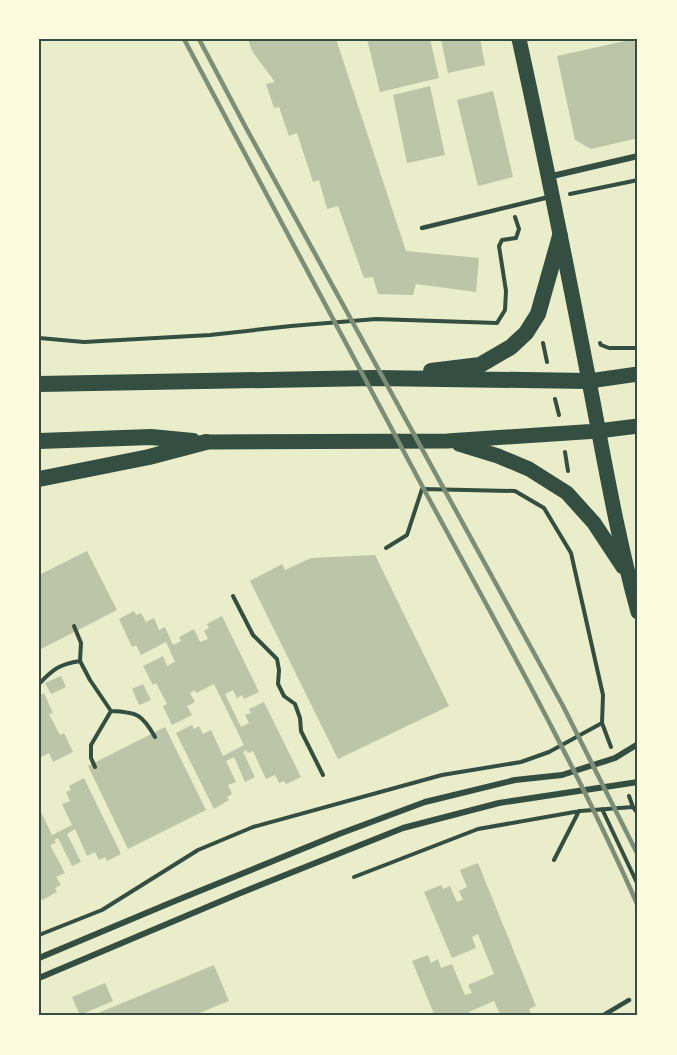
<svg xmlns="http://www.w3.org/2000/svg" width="677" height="1055" font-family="'PT Sans Narrow',sans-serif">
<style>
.building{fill:#bcc5a7}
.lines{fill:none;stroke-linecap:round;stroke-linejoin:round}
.path{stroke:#344e41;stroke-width:4}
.service{stroke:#344e41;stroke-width:4.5}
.minor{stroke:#344e41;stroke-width:6}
.primary{stroke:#344e41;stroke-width:15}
.motorway{stroke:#344e41;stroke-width:16}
.rail{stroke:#7c8e77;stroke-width:4.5}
.neatline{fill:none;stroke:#344e41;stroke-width:2}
</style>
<rect width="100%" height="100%" fill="#e9edc9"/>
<path class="building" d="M248,39H336L406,251L479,258L476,292L416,284L413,295L378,294L373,277L364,278L338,206L327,209L319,180L313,182L297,133L289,136L279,107L274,108L266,84L275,82L252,51Z
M367,39H430L439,78L380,92Z
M441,39H480L485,65L448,73Z
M634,39L638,60V138L591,149L575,140L557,56Z
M430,86L445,155L407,163L393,95Z
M493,91L513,177L478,186L457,100Z
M87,551L117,610L39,650V575Z
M375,555L449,706L338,759L250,581L282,564L285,570L311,558Z
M134,611L136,615L141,613L146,622L154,618L159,630L165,627L173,645L181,641L179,637L194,629L200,642L208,639L204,631L209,628L207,624L222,616L259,692L244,699L242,695L237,698L233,690L225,694L241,727L249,723L245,715L251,713L249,709L264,702L301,777L286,784L284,781L279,783L275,775L266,779L253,751L248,753L246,750L243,752L255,777L245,782L234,757L226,761L236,782L228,785L232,794L227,797L229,800L214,809L176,733L192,725L194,729L199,726L203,734L211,730L223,756L244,745L214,684L196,693L195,690L190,693L195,702L187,706L192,715L172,725L163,706L167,704L156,683L153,685L143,666L163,656L167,666L175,662L166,642L141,655L136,645L132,647L119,619Z
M61,676L66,687L51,694L45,683Z
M143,684L151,700L139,705L132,689Z
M44,693L53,713L49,714L60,735L64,733L73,752L53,762L49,753L41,757L39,752V696Z
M165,727L206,810L128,849L88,766Z
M84,778L121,854L107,861L105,857L99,860L95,852L87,856L75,829L67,834L81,862L72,866L58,838L54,840L56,843L50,845L65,873L56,877L61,885L55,888L57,892L42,900L39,894V808L52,835L72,825L62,804L70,801L66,792L71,790L69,786Z
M478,863L536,1006L529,1009L532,1016H501L494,1001L469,1012L471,1016H435L412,961L428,955L431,963L438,959L441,968L452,964L465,995L472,993L468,985L494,974L478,934L472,937L476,948L452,958L424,892L441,885L443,889L450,886L457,902L463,900L459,891L467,887L460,870Z
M214,965L229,1001L192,1016H91Z
M105,983L113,1001L80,1015L72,997Z"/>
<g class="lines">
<path class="path" d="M570,194L638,180
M39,338L84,342L210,335L291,326L376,319L497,323L505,310L506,291L499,246L502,240L516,238L519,229L515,217
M543,343L547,362
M600,343L601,345L609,348H638
M555,399L559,415
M565,452L568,471
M386,548L407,535L422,489L515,491L544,508L571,553L603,695L602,723L611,747
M233,596L253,635L277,659L279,670L278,684L284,696L295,704L300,718L301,731L323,775
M74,626L81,643L80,661L90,680L111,711
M39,684C53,669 60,664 80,661
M95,767L91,758V745L111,711C137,712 142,714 155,737
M629,796L633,807L638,814
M602,809L638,885
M554,860L579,811
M354,877L478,829L580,811L633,807
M39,935L102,910L198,850L253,827L442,775L521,762L549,752L602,723"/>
<path class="service" d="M422,228L549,197
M602,1016L629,1000"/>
<path class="minor" d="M548,177L638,156
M39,958L170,903L339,834L425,802L515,780L562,775L615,758L638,744
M39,978L238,894L403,828L499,803L638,782"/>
<path class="primary" d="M519,39C544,153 567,267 589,381C604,458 617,536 638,612
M589,381L638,374
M206,442L447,441L598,431L638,426
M459,444L498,456L529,469L567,493L594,523L623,567"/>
<path class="motorway" d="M431,371L480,365L511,347L526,333L538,314L560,236
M39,384L374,378L589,381
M39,441L151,437L193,441
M39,479L149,457L206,442"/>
<path class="rail" d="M184,39C265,191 345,343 427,495C500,630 576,765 638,906
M199,39L245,126L563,706L638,855"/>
</g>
<rect width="677" height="1055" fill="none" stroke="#fefae0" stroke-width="81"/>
<rect x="40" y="40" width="596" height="974" class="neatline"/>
</svg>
